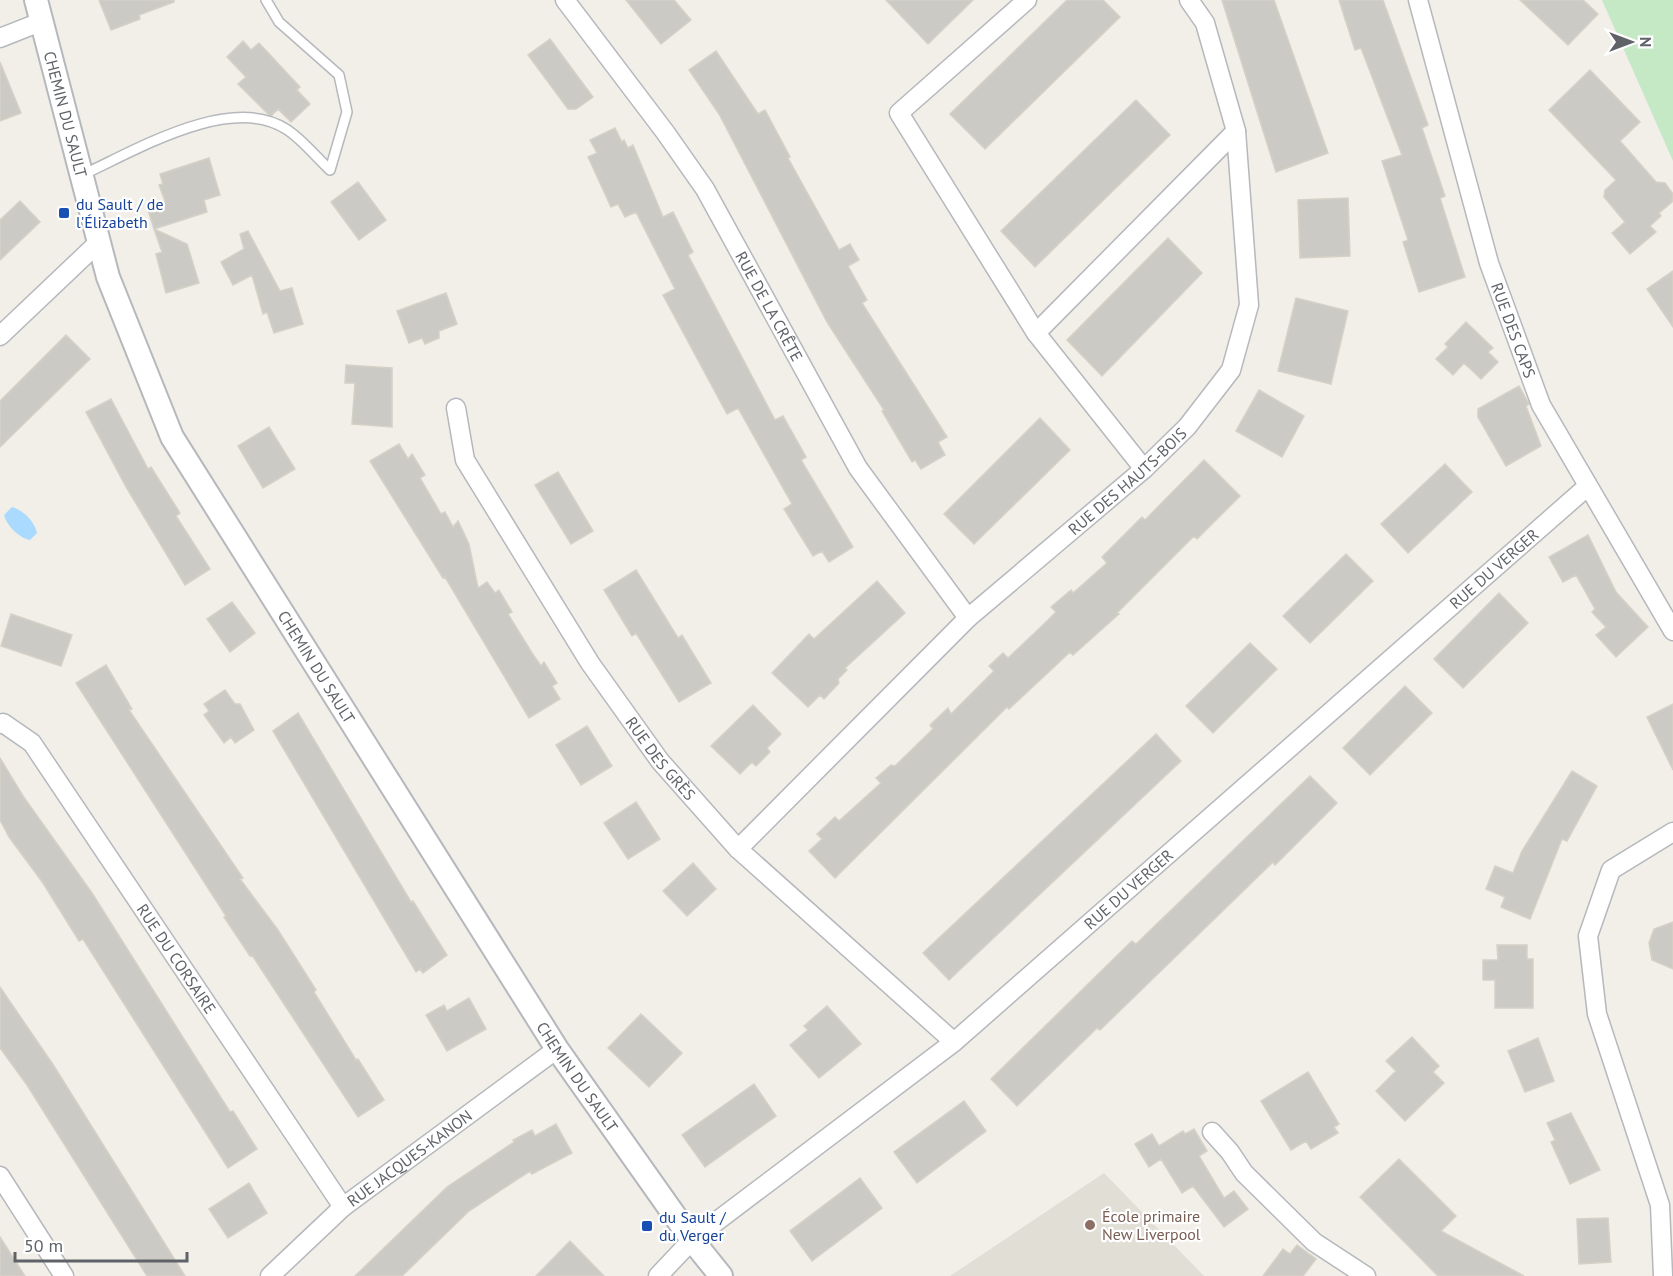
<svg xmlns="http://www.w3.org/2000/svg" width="1673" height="1276" font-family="'PT Sans',sans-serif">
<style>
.education{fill:#e1ded6}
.green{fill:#c5e8c5}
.water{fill:#aadaff}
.building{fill:#cccac5;stroke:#d6d1c6;stroke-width:1.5}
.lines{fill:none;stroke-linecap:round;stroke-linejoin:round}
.service-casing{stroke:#b5b8bc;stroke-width:12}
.minor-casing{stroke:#b5b8bc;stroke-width:21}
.tertiary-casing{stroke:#b5b8bc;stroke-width:26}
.service{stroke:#fff;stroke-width:9}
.minor{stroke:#fff;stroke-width:18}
.tertiary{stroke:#fff;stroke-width:22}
.transit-dot{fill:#1a4fb4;stroke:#fff;stroke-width:2}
.education-dot{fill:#8d6e63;stroke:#fff;stroke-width:2}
.labels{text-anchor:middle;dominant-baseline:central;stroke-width:4.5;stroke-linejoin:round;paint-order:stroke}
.street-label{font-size:16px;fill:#5f6368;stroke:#fff}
.transit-label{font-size:16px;fill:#164399;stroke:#fff;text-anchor:start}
.education-label{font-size:16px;fill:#785e54;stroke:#fff;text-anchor:start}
</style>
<rect width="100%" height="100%" fill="#f1efe8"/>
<path class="education" d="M1104,1173L1204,1276H950Z"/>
<path class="green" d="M1602,0H1673V161Z"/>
<path class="water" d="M12,507C23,510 35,522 37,533L30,540C19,538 7,526 4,515Z"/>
<path class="building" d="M99,0H174V2L139,15L140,19L111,30Z
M626,0H674L691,20L661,44Z
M886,0H973L928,44Z
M1067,0H1103L1120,17L985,149L950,114Z
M1222,0H1274L1328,153L1276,172Z
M1339,0H1383L1428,125L1422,128L1445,196L1440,198L1465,277L1419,292L1403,242L1408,240L1382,161L1402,155L1361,48L1355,50Z
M1520,0H1583L1598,14L1568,45Z
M550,39L593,97L576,109H568L528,55Z
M243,41L251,50L259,43L300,87L297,90L310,104L291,122L278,109L271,116L268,114L238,84L246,77L227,57Z
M716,51L758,114L765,110L790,157L788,158L839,250L850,244L859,260L848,266L867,300L862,303L947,437L938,442L945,455L921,469L915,460L912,462L882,411L884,410L827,322L719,114L689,70Z
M0,62L21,113L0,121Z
M1590,70L1640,122L1620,141L1656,182L1665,183L1673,194L1672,202L1659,213L1661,216L1650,226L1656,232L1630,254L1612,233L1625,222L1604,197L1605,190L1616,180L1549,110Z
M1136,100L1170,135L1035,267L1001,231Z
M615,128L622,142L624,140L628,148L633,145L663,217L673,212L693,252L688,255L775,420L783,416L806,457L801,460L853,547L829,562L822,551L813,556L784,509L792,504L738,408L727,414L663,295L675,289L636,212L625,217L618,204L611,207L588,157L597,153L590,140Z
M209,158L220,195L204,200L207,212L154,229L147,207L165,201L159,185L163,184L160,174Z
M358,182L386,220L359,240L331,202Z
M1348,198L1350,256L1300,258L1298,200Z
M20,201L40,222L0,260V220Z
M154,229L187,244L199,283L166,293L156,254L162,252Z
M248,231L280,291L292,288L303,324L274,333L267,312L263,314L252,275L233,285L221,262L244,249L240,234Z
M1168,238L1202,273L1102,376L1067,340Z
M1673,271V327L1647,289Z
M446,293L457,324L439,331V338L425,344L422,338L409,343L397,311Z
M1296,298L1348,311L1331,384L1278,371Z
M1466,322L1493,348L1488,352L1498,362L1481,379L1464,363L1453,375L1436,359L1448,347L1445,344Z
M66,335L90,359L0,447V401Z
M346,365L392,368V427L352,424L355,383H345Z
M1519,386L1529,404L1526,406L1541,446L1506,466L1478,417V409Z
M1259,390L1304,416L1282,457L1236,431Z
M111,399L148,469L151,467L180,513L176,516L210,569L185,585L126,487L86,412Z
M1040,418L1070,450L974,544L944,514Z
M269,427L295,469L263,488L238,446Z
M399,444L408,459L412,454L425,475L420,478L441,514L445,512L453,527L458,521L469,544L478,588L487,582L495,593L499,590L512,612L508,614L532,653L541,666L544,662L557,683L552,686L560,699L529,718L445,577L443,578L370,461Z
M1204,460L1240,496L1197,539L1194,536L1117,613L1119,614L1073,655L1070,652L1009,709L1007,707L835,878L809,851L822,839L817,834L835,817L839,821L881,783L876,778L891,765L895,766L933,729L930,725L948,708L951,714L994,671L989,666L1003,653L1008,658L1045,623L1056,612L1051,607L1071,590L1073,593L1107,563L1102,557L1142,517L1145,520Z
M1445,464L1472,492L1408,553L1381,524Z
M558,472L593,531L571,544L535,485Z
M1588,535L1616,592L1648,627L1616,657L1596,635L1606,627L1592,612L1595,609L1576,575L1563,582L1549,557Z
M1346,554L1373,581L1310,643L1283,616Z
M636,570L678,638L682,635L711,683L679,702L636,633L632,636L604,590Z
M877,581L905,613L845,668L847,670L838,679L839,683L824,699L820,695L808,707L772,673L809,634L814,639Z
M1499,593L1528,623L1463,688L1434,659Z
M232,602L255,633L230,652L207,619Z
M11,614L72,635L61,666L1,646Z
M1250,643L1277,669L1213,733L1186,706Z
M106,665L132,709L129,710L243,878L240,879L278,930L316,990L314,992L356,1060L358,1059L384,1100L358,1117L252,955L250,956L224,917L226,916L76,683Z
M1405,686L1432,713L1370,775L1343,748Z
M225,690L235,704H240L254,730L235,743L231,737L224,743L204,715L209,711L204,704Z
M1673,704V770L1647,717Z
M753,705L781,734L767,748L770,752L756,766L752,762L740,774L711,746Z
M298,713L411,902L413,901L447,955L423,973L420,969L416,972L273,731Z
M587,726L612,766L581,785L556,745Z
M1156,734L1181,761L949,980L923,953Z
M0,758L23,796L92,893L230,1112L233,1111L257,1149L228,1168L83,939L79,941L43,883L9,837L0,820Z
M1572,771L1597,786L1567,841L1562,839L1530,919L1501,907L1505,897L1486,889L1495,866L1513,873L1522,851Z
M1310,776L1337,803L1275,865L1273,862L1100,1030L1097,1028L1017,1106L991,1079L1132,941L1136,944Z
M636,802L660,839L628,859L604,823Z
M693,863L716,889L687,916L663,891Z
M1673,922V969L1652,960L1649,943L1654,929Z
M1497,945H1527V959H1533V1008H1495V980H1483V960H1498Z
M0,987L54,1066L185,1276H147L27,1085L0,1048Z
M469,998L486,1029L447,1051L426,1015L444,1005L447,1011Z
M827,1006L861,1044L819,1078L790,1045L808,1030L804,1026Z
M641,1014L682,1053L649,1087L608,1048Z
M1412,1037L1439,1066L1433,1072L1444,1083L1405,1121L1376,1091L1396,1071L1386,1061Z
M1538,1038L1554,1081L1525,1092L1508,1051Z
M1308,1072L1339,1124L1334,1127L1338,1133L1311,1149L1306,1141L1291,1150L1261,1101Z
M754,1084L776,1116L705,1167L682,1135Z
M964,1101L986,1131L917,1183L894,1152Z
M1571,1113L1600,1170L1570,1184L1551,1142L1555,1140L1547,1123Z
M556,1124L572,1153L532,1174L530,1171L469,1211L402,1276H355L447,1187L514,1142L513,1140L532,1130L535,1136Z
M1194,1129L1207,1151L1199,1156L1224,1198L1234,1191L1248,1209L1224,1227L1193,1186L1182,1193L1161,1159L1149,1167L1135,1144L1152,1134L1159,1146L1183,1131L1185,1134Z
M1399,1159L1456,1216L1441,1231L1524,1276H1438L1360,1197Z
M860,1178L882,1208L812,1261L790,1231Z
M249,1183L267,1213L228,1238L209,1209Z
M1608,1218L1611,1262L1579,1264L1577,1219Z
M0,1237L25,1276H0Z
M570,1241L604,1276H536Z
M1297,1245L1316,1259L1303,1276H1263L1283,1249L1290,1254Z"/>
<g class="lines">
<g class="service-casing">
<path id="service" d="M82,175C135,151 230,93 286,129C302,139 316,157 330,170L347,112L339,75L279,22L266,0"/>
</g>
<g class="minor-casing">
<g id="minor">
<path id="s1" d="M565,0L665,132L705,189L858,468L968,618"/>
<path d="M1027,0L899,113L1036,333L1144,469"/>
<path id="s2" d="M1418,0L1489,263L1541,405L1673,631"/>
<path d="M0,38L43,21"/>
<path d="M1036,333L1236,131"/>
<path d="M0,336L99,242"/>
<path id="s3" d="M456,408L465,460L590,663L660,761L738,849L954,1042"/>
<path id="s4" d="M0,724L3,723L32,743L343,1207"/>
<path id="s5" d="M738,849L968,618L1144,469L1187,427L1231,370L1249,305L1236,131L1205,23L1189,0"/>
<path d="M1212,1132L1230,1152L1244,1173L1314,1242L1366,1276"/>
<path d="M0,1176L64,1276"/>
<path id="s6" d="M270,1276L343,1207L557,1049"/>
<path id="s7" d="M658,1276L692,1240L954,1042L1588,486"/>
<path d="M1663,1276L1660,1205L1597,1014L1588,936L1611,870L1673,832"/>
</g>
</g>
<g class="tertiary-casing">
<g id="tertiary">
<path id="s8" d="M36,0L108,277L172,437L557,1049L692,1240L721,1276"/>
</g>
</g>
<use href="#service" class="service"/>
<use href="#minor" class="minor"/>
<use href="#tertiary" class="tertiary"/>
</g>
<g class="transit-dot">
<rect x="58" y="207" width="12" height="12" rx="3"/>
<rect x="641" y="1220" width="12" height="12" rx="3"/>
</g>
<circle class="education-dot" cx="1090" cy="1225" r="6"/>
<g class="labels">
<g class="street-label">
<text stroke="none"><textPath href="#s8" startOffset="118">CHEMIN DU SAULT</textPath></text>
<text stroke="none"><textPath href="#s1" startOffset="369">RUE DE LA CRÊTE</textPath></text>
<text stroke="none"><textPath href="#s2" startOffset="344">RUE DES CAPS</textPath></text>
<text stroke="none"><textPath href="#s5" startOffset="536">RUE DES HAUTS-BOIS</textPath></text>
<text stroke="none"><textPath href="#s7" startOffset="1096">RUE DU VERGER</textPath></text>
<text stroke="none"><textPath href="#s8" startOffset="730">CHEMIN DU SAULT</textPath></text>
<text stroke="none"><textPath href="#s3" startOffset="410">RUE DES GRÈS</textPath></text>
<text stroke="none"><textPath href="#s7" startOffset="610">RUE DU VERGER</textPath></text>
<text stroke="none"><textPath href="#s4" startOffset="298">RUE DU CORSAIRE</textPath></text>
<text stroke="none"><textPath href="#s8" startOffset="1216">CHEMIN DU SAULT</textPath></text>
<text stroke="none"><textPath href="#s6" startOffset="183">RUE JACQUES-KANON</textPath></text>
</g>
<g class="transit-label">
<text x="76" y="204">du Sault / de<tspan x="76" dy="18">l'Élizabeth</tspan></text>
<text x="659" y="1217">du Sault /<tspan x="659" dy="18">du Verger</tspan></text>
</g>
<g class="education-label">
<text x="1102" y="1216">École primaire<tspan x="1102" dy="18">New Liverpool</tspan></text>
</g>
</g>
<g transform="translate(1631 42) rotate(90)" stroke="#ffffff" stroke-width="4.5" paint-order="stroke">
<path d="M0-4.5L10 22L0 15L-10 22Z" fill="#5f6368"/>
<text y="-9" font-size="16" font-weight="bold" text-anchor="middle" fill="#5f6368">N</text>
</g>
<path d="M15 1252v9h172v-9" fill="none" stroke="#5f6368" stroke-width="3"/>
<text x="24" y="1252" font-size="18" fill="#5f6368" stroke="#ffffff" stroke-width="4.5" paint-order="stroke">50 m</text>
</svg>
